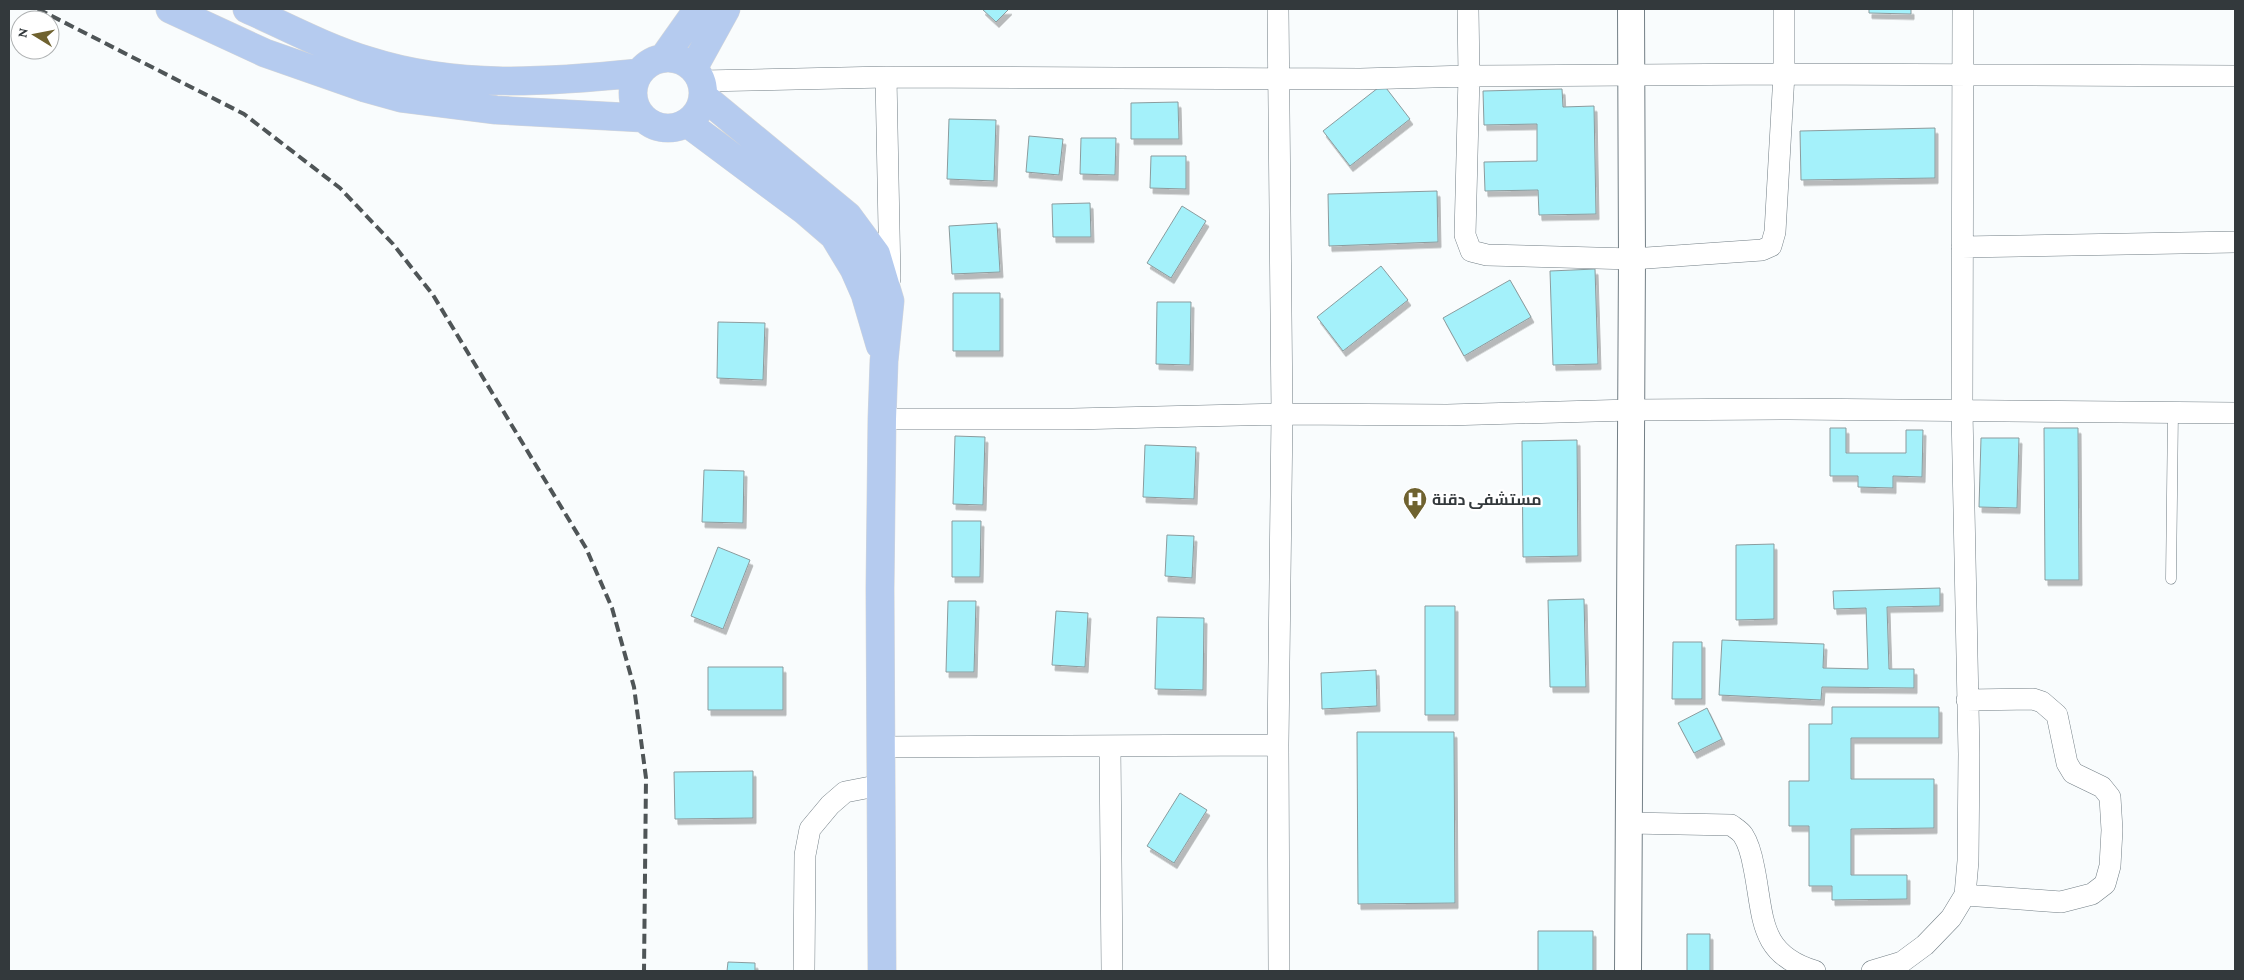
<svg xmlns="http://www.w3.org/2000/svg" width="2244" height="980" font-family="'Crimson Pro',Cairo,serif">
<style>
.building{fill:#a4f1fa;stroke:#8b9b9d;filter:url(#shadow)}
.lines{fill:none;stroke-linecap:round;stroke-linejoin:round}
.service-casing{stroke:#737f86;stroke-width:11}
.minor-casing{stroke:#737f86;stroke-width:22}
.tertiary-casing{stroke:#737f86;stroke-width:28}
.primary-casing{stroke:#d6d7d8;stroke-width:29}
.service{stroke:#fff;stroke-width:10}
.minor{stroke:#fff;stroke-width:21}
.tertiary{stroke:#fff;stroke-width:26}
.primary{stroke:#b5cbef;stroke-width:28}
.rail{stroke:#4f5557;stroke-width:4;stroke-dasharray:10 5;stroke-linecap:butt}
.labels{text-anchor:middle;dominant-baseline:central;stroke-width:4.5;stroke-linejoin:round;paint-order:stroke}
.poi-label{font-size:16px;font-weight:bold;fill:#33393c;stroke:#fff;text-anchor:start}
</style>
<defs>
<filter id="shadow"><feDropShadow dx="3" dy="5.5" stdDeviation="0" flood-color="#0004"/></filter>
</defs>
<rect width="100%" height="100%" fill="#f9fcfd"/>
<path class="building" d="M982,9H1009L996,22Z
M1869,9H1911V14L1869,13Z
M1383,84L1410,119L1350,166L1323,131Z
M1562,89L1563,107L1594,106L1596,214L1539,215L1538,190L1485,191L1484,162L1537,161V124L1484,125L1483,91Z
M1178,102L1179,139H1131V103Z
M949,119L996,120L994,181L947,179Z
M1935,128V178L1801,180L1800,131Z
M1029,136L1063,139L1059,175L1026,172Z
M1081,138H1116L1115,175L1080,174Z
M1151,156H1186V189L1150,188Z
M1437,191L1438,242L1329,246L1328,194Z
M1090,203L1091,237H1053L1052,204Z
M1182,206L1206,221L1171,278L1147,263Z
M997,223L1000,272L952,274L949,226Z
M1381,266L1408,300L1343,351L1317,317Z
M1595,269L1598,364L1553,365L1550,271Z
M1510,280L1531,317L1464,356L1443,318Z
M953,293H1000V351H953Z
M1157,302H1191L1190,365L1156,364Z
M718,322L765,323L763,380L717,378Z
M1830,428H1846V453H1906V430H1923L1922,477L1893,476V488L1858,487V476H1830Z
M2044,428H2078L2079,580H2045Z
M955,436L985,437L983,505L953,504Z
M1981,438H2019L2017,508L1979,507Z
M1577,440L1578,556L1523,557L1522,441Z
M1145,445L1196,447L1194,499L1143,497Z
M704,470L744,471L743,523L702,522Z
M952,521H981L980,577H952Z
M1167,535L1194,536L1192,578L1165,576Z
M1774,544V619L1736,620V545Z
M718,547L750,560L723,629L691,616Z
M1940,588V606L1887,607L1889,669H1914V688L1822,687L1821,700L1719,695L1722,640L1824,644L1823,668L1868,669L1866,608L1834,609L1833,591Z
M1584,599L1586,687H1550L1548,600Z
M948,601H976L974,672H946Z
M1425,606H1455V715H1425Z
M1056,611L1088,613L1085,667L1052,665Z
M1157,617L1204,618L1203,690L1155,689Z
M1673,642H1702V699H1672Z
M708,667H783V710H708Z
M1376,670L1377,706L1322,709L1321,673Z
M1832,707H1939V738H1851V779H1934V828L1851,829V875H1907V899L1832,900V886H1809V826H1789V781H1809V724H1832Z
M1707,708L1722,739L1694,753L1678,723Z
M1357,732H1454L1455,903L1358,904Z
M753,771V818L675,819L674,772Z
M1180,793L1207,810L1174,863L1147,846Z
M1538,931H1593V971H1538Z
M1687,934H1710V971H1687Z
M728,962L755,963V971H727Z"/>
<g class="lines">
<g class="service-casing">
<path id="service" d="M2171,579L2173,412"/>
</g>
<g class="minor-casing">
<path id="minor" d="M1278,9L1282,414L1278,745L1279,971
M1468,9L1469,76L1465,235L1471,251L1487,255L1632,259L1762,250L1771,246L1775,232L1784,74V9
M886,77L890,279
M702,81L886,77L1360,79L1469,76L1784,74L2235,76
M1962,247L2235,242
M882,419H1073L1282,414L1447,415L1631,410L1790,409L2235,413
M1110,746L1112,971
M881,747L1278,745
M1629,823L1731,825C1735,828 1740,831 1743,835C1749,844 1752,857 1754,868C1764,917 1758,954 1815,971
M1965,895L2061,902L2092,894L2105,884L2110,866L2112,830L2110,797L2102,787L2073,773L2067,763L2057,715L2042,702L2033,699L1967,700
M804,971L805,855L810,829L830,805L845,792L881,785
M1872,971L1902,962L1925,945L1951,918L1965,895L1968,861L1969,754L1962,411L1963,9"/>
</g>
<g class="tertiary-casing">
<path id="tertiary" d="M1628,971L1632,259L1631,9"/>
</g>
<g class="primary-casing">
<path id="primary" d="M170,9L265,53L365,88L401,98L496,110L643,118
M247,9C287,27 326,48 369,61C456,89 549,82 638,73
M664,57L698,9
M633 93a35 35 0 1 1 70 0a35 35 0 1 1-70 0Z
M694,67L726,9
M704,97L848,216L876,254L890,301L884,361L882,419L880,589L882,971
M687,123L805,211L834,236L854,269L865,294L880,345"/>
</g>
<use href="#service" class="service"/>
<use href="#minor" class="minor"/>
<use href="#tertiary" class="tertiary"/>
<use href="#primary" class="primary"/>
<path class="rail" d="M38,9L244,114L340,188L393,244L433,295L586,548L612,608L634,687L646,778L644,971"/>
</g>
<defs>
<g id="hospital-pin" transform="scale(1.25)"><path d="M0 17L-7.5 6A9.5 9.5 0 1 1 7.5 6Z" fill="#6f622f" stroke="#fff"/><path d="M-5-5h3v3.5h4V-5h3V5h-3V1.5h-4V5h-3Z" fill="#fff"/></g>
</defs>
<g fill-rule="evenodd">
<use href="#hospital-pin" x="1415" y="499"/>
</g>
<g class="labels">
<g class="poi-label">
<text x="1432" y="499">مستشفى دقنة</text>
</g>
</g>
<rect width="2244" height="980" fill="none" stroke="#33393c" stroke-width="20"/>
<g transform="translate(35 35) rotate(280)"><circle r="24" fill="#ffffff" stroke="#adb0b1"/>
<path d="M0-4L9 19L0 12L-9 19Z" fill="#6f622f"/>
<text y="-8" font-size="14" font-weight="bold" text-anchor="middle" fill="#33393c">N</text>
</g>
</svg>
